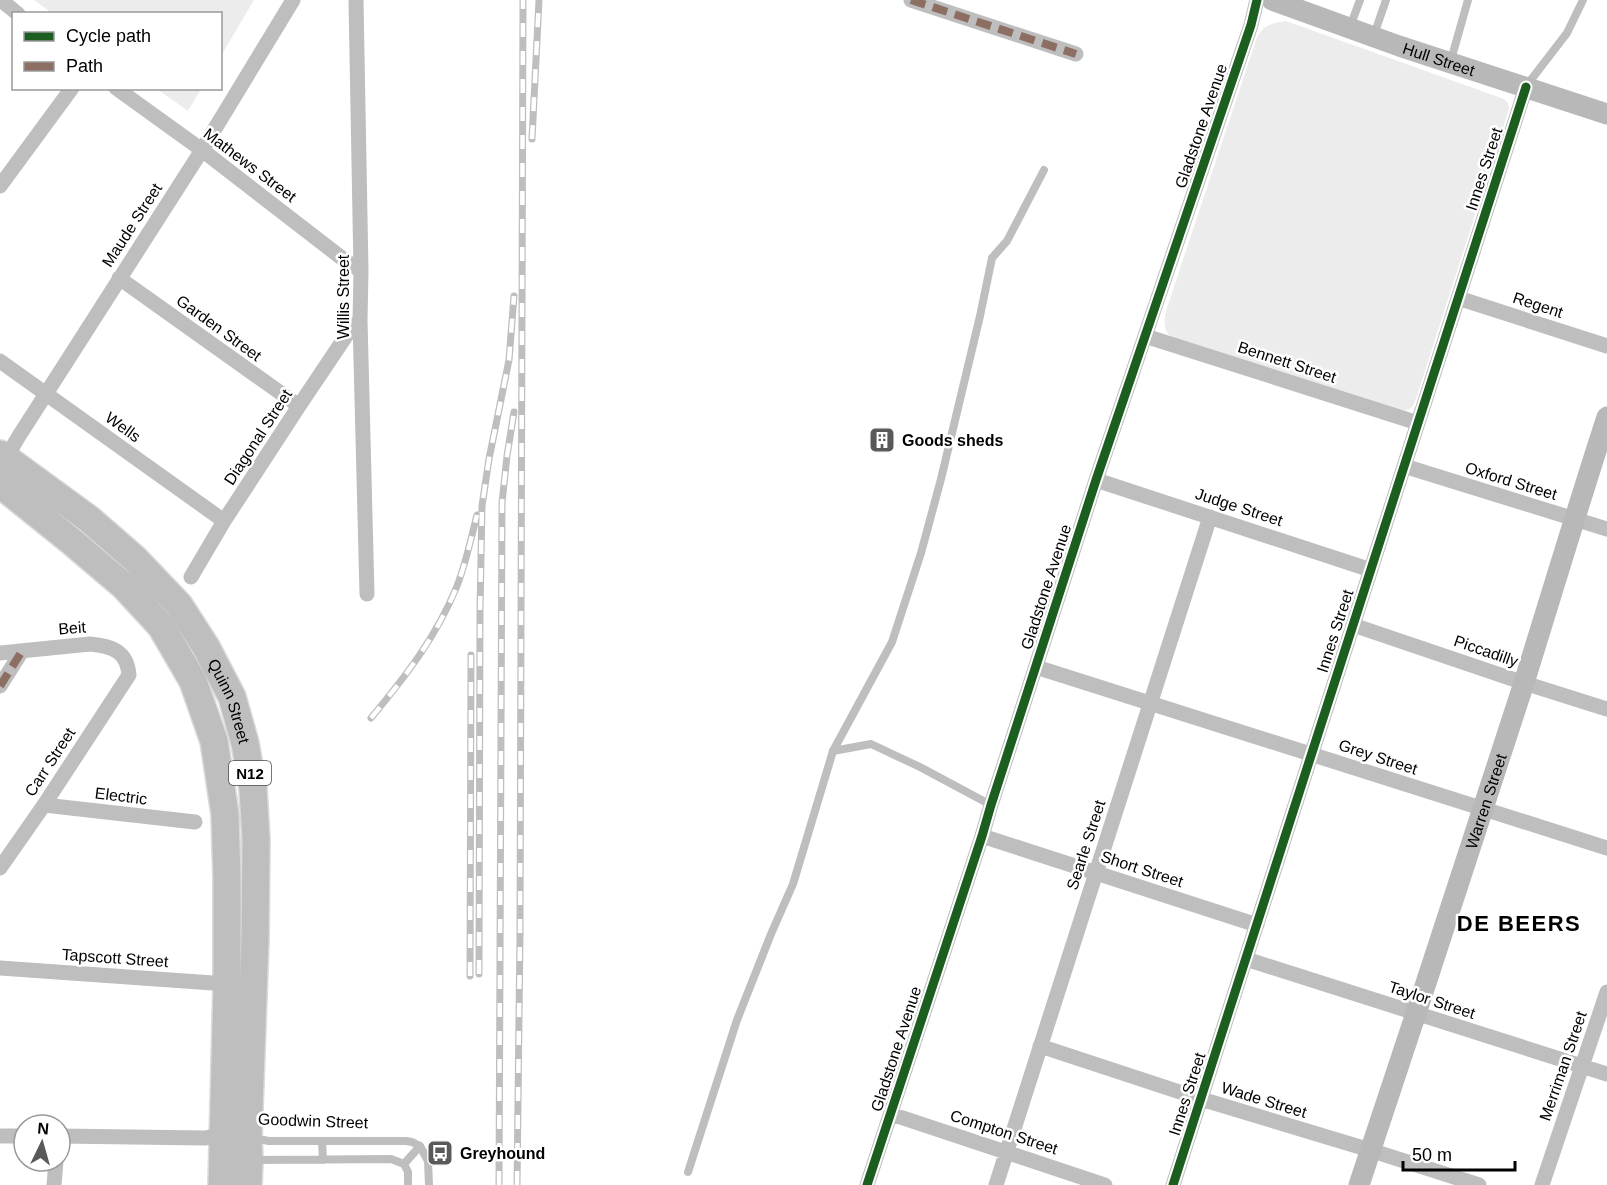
<svg xmlns="http://www.w3.org/2000/svg" width="1607" height="1185" font-family="Helvetica,sans-serif">
<style>
.green{fill:#ececec}
.lines{fill:none;stroke-linecap:round;stroke-linejoin:round}
.highway-casing{stroke:#dbdbdb;stroke-width:30}
.lane{stroke:#bebebe;stroke-width:8}
.street{stroke:#bebebe;stroke-width:15}
.secondary{stroke:#b8b8b8;stroke-width:21}
.highway{stroke:#bebebe;stroke-width:27}
.rail-casing{stroke:#bebebe;stroke-width:7}
.rail{stroke:#fff;stroke-width:4.5;stroke-dasharray:14;stroke-linecap:butt}
.quiet{stroke:#8d6e63;stroke-width:8;stroke-dasharray:15 8;stroke-linecap:butt}
.cycleway-casing{stroke:#fff;stroke-width:13}
.cycleway{stroke:#1b5e20;stroke-width:9}
.labels{text-anchor:middle;dominant-baseline:central;stroke-width:5;stroke-linejoin:round;paint-order:stroke}
.shield{fill:#fff;stroke:#4c4c4c;stroke-width:1.5}
.shield-label{font-size:15px;font-weight:bold;fill:#000}
.street-label{font-size:16px;fill:#000;stroke:#fff}
.poi-label{font-size:16px;font-weight:bold;fill:#000;stroke:#fff;text-anchor:start}
.district-label{font-size:22px;font-weight:bold;letter-spacing:1.5px;fill:#000;stroke:#fff}
</style>
<rect width="100%" height="100%" fill="#fff"/>
<path class="green" d="M34,0H254L221,56L220,14L52,13Z
M1286,21L1504,99L1508,103L1509,109L1416,399C1413,409 1408,411 1398,411L1175,340C1164,332 1163,324 1166,311L1256,40C1262,26 1271,23 1286,21Z
M157,89H201L188,111Z"/>
<g class="lines">
<g class="highway-casing">
<g id="highway">
<path id="s3" d="M0,454L89,519L135,559L179,605L206,647L232,697L245,743L253,789L256,839L255,939L248,1137L249,1160L248,1185"/>
<path d="M0,484L71,541L124,586L161,626L193,681L214,741L225,814L227,879V984L222,1185"/>
</g>
</g>
<path class="lane" d="M1350,27L1360,0
M1374,35L1386,0
M1451,60L1468,0
M1527,85L1567,33L1583,0
M833,751L871,744L920,767L991,805
M252,1138L269,1141H406L412,1142L420,1146
M322,1141L323,1160
M420,1146L428,1161L429,1185
M253,1160L391,1159L404,1164
M404,1164L420,1146
M404,1164L408,1172V1185
M688,1172L737,1020L771,934L793,884L833,751L892,642L921,553L941,479L980,316L992,258L1007,241L1044,170"/>
<path class="street" d="M1,0L18,14
M356,0L361,271L360,320L367,594
M911,0L1076,54
M116,88L202,150L343,259L361,271
M0,186L72,88
M119,278L299,406
M1458,298L1607,346
M1145,336L1418,423
M0,361L224,521
M3,463L19,436L202,150L293,0
M1404,466L1607,529
M1096,480L1371,570
M191,577L224,521L299,406L350,330L360,320
M1353,625L1524,683L1607,709
M0,653L90,644C112,646 127,651 129,675L44,805L0,868
M1036,667L1607,848
M0,686L22,651
M44,805L195,822
M982,836L1257,925
M1246,959L1607,1074
M0,968L227,984
M1040,1046L1201,1099L1370,1150L1479,1185
M891,1114L1105,1185
M0,1136H24
M60,1136L205,1138L223,1134H227
M54,1185L56,1161
M867,1185L982,836L991,805L1096,480L1251,25L1257,0
M996,1185L1210,517
M1173,1185L1526,87
M1542,1185L1607,992"/>
<g class="secondary">
<path id="s1" d="M1272,0L1399,46L1607,114"/>
<path id="s2" d="M1359,1185C1414,1019 1470,852 1523,686C1551,596 1578,506 1607,417"/>
</g>
<use href="#highway" class="highway"/>
<g class="rail-casing">
<path id="rail" d="M532,139L539,0
M371,718C405,677 437,636 457,586C466,563 471,538 477,515
M479,974L480,610L482,506L489,459L509,360L514,296
M470,976L471,655
M499,1185L502,503L507,456L514,412
M517,1185L520,935L523,0"/>
</g>
<use href="#rail" class="rail"/>
<path class="quiet" d="M911,0L1076,54
M0,686L22,651"/>
<g class="cycleway-casing">
<path id="cycleway" d="M867,1185L982,836L991,805L1096,480L1251,25L1257,0
M1173,1185L1526,87"/>
</g>
<use href="#cycleway" class="cycleway"/>
</g>
<defs>
<g id="building-square" transform="scale(1.35)"><rect x="-9" y="-9" width="18" height="18" rx="4" fill="#595959" stroke="#fff"/><path d="M-4-6H4V6H1V3H-1V6H-4ZM-2.5-4.3h1.7v1.8h-1.7ZM.8-4.3h1.7v1.8H.8ZM-2.5-1h1.7V.8h-1.7ZM.8-1h1.7V.8H.8Z" fill="#fff"/></g>
<g id="bus-square" transform="scale(1.35)"><rect x="-9" y="-9" width="18" height="18" rx="4" fill="#595959" stroke="#fff"/><path d="M-5-6H5V4H4V6H2V4H-2V6H-4V4H-5ZM-3.5-4V0h7V-4ZM-3.5 1.2v1.5H-2V1.2ZM2 1.2v1.5H3.5V1.2Z" fill="#fff"/></g>
</defs>
<g fill-rule="evenodd">
<use href="#building-square" x="882" y="440"/>
<use href="#bus-square" x="440" y="1153"/>
</g>
<g class="labels">
<rect class="shield" x="229" y="761" width="42" height="24" rx="4.5"/>
<g class="shield-label">
<text x="250" y="773">N12</text>
</g>
<g class="street-label">
<text stroke="none"><textPath href="#s1" startOffset="177">Hull Street</textPath></text>
<text transform="translate(1201 126) rotate(-71)">Gladstone Avenue</text>
<text transform="translate(250 165) rotate(37)">Mathews Street</text>
<text transform="translate(1484 169) rotate(-72)">Innes Street</text>
<text transform="translate(132 225) rotate(-57)">Maude Street</text>
<text transform="translate(343 297) rotate(-90)">Willis Street</text>
<text transform="translate(1538 305) rotate(18)">Regent</text>
<text transform="translate(219 328) rotate(36)">Garden Street</text>
<text transform="translate(1287 362) rotate(18)">Bennett Street</text>
<text transform="translate(123 427) rotate(36)">Wells</text>
<text transform="translate(258 437) rotate(-57)">Diagonal Street</text>
<text transform="translate(1511 481) rotate(17)">Oxford Street</text>
<text transform="translate(1239 507) rotate(18)">Judge Street</text>
<text transform="translate(1046 587) rotate(-72)">Gladstone Avenue</text>
<text transform="translate(72 628) rotate(-4)">Beit</text>
<text transform="translate(1335 631) rotate(-72)">Innes Street</text>
<text transform="translate(1486 651) rotate(19)">Piccadilly</text>
<text stroke="none"><textPath href="#s3" startOffset="344">Quinn Street</textPath></text>
<text transform="translate(1378 757) rotate(18)">Grey Street</text>
<text transform="translate(50 762) rotate(-57)">Carr Street</text>
<text transform="translate(121 796) rotate(7)">Electric</text>
<text stroke="none"><textPath href="#s2" startOffset="404">Warren Street</textPath></text>
<text transform="translate(1086 845) rotate(-72)">Searle Street</text>
<text transform="translate(1142 869) rotate(18)">Short Street</text>
<text transform="translate(115 958) rotate(4)">Tapscott Street</text>
<text transform="translate(1432 1000) rotate(18)">Taylor Street</text>
<text transform="translate(896 1049) rotate(-72)">Gladstone Avenue</text>
<text transform="translate(1563 1066) rotate(-71)">Merriman Street</text>
<text transform="translate(1187 1094) rotate(-72)">Innes Street</text>
<text transform="translate(1264 1100) rotate(17)">Wade Street</text>
<text transform="translate(313 1121) rotate(2)">Goodwin Street</text>
<text transform="translate(1004 1132) rotate(18)">Compton Street</text>
</g>
<g class="poi-label">
<text x="902" y="440">Goods sheds</text>
<text x="460" y="1153">Greyhound</text>
</g>
<g class="district-label">
<text x="1519" y="923">DE BEERS</text>
</g>
</g>
<rect x="12" y="12" width="210" height="78" fill="#ffffff" stroke="#999999" stroke-width="1.5"/>
<rect x="24" y="32" width="30" height="9" fill="#1b5e20" stroke="#999999" stroke-width="1.5"/>
<text x="66" y="42" font-size="18" fill="#000000">Cycle path</text>
<rect x="24" y="62" width="30" height="9" fill="#8d6e63" stroke="#999999" stroke-width="1.5"/>
<text x="66" y="72" font-size="18" fill="#000000">Path</text>
<g transform="translate(42 1143) rotate(5)"><circle r="28" fill="#ffffff" stroke="#999999" stroke-width="1.5"/>
<path d="M0-4.5L10 22L0 15L-10 22Z" fill="#595959"/>
<text y="-9" font-size="16" font-weight="bold" text-anchor="middle" fill="#000000">N</text>
</g>
<path d="M1403 1161v9h112v-9" fill="none" stroke="#000000" stroke-width="3"/>
<text x="1412" y="1161" font-size="18" fill="#000000" stroke="#ffffff" stroke-width="4.5" paint-order="stroke">50 m</text>
</svg>
